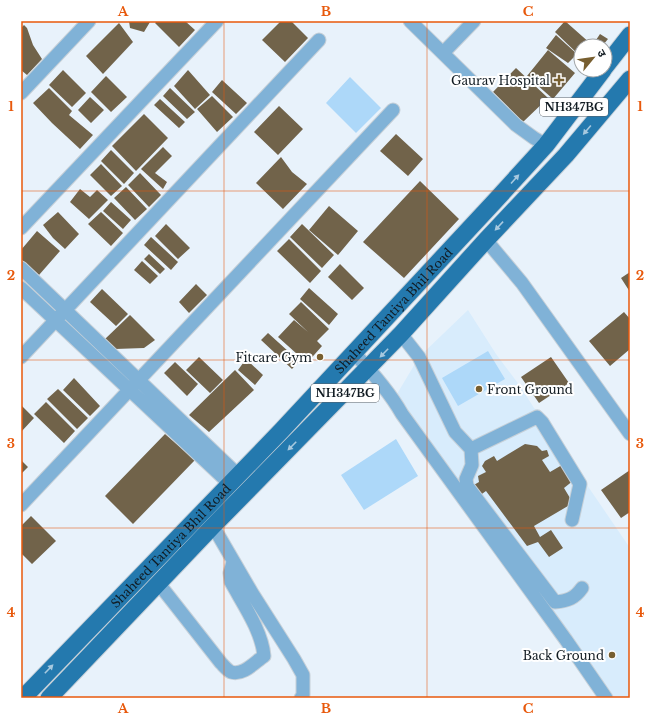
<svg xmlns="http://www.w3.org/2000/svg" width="651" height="719" font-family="'Libre Baskerville','Noto Sans Devanagari',serif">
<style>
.built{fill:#d8ecfc}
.green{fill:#add8f9}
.building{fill:#71634a}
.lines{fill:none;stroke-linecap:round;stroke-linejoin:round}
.minor-casing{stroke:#c6d0d8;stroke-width:15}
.major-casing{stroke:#c6d0d8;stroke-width:19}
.minor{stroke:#80b2d7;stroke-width:13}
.major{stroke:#2479ae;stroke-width:17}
.oneway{fill:#a7c9df}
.grid{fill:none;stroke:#e8590c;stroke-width:1;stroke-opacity:0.55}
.poi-dot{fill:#785f30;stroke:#fff;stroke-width:1.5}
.labels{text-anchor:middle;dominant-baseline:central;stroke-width:4;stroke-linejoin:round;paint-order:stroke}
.shield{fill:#fff;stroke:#585f64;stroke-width:1}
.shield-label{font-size:11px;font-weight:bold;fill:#111b22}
.poi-label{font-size:12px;fill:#111b22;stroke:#fff;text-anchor:end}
.street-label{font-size:12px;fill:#111b22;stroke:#fff}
.neatline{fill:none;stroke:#e8590c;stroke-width:1.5}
.grid-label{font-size:13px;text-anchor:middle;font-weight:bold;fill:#e8590c}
</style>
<rect width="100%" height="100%" fill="#e8f2fb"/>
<path class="built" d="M468,310L496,354L520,386L534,408L545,418L587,485L630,548V698H606L394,399L419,357Z"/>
<path class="green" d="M350,77L381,108L356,133L326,103Z
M488,351L505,379L458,406L442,378Z
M396,439L418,476L364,510L341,475Z"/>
<path class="building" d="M129,21H149L150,22L144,32L130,28Z
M157,21H185L195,30L179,47L155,23Z
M281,21H291L308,38L285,62L262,40Z
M565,21L591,44L589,46H581L580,56L555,32Z
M119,23L133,42L103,74L86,56Z
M24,25L27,28L33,45L42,59L27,75L21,70V28Z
M600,34L608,39L603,45L605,46H592Z
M556,35L577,54L568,63L546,48Z
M548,50L575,73L553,99L527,76Z
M516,68L548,98L523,122L493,92Z
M63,70L86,93L72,107L49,85Z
M188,70L210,95L195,109L174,86Z
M106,76L127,97L111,112L91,92Z
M222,80L247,103L236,114L212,92Z
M49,88L72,111L69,115L93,135L80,149L52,123L33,103Z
M170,88L195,112L187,119L163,96Z
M212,96L233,117L217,132L197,109Z
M90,97L104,110L91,123L78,110Z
M160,99L185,122L179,128L154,105Z
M279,106L303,129L278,155L254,132Z
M144,114L168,138L136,171L112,146Z
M396,134L423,159L408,176L380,151Z
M163,147L172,156L155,173L167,182L163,189L141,169Z
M111,150L134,173L124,184L101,161Z
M281,157L292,172L307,184L283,209L256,183Z
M101,164L122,186L111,196L90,175Z
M140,173L161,195L149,207L128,185Z
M420,181L459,219L404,278L363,242Z
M126,187L147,209L135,220L114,198Z
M80,189L90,197L97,190L108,200L89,219L70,202Z
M111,202L131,220L123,229L103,211Z
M329,206L358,231L338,255L309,230Z
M58,212L79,234L65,249L53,238L43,225Z
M101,212L123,233L111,246L88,224Z
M166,224L190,248L178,259L155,236Z
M302,224L334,255L322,268L290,237Z
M37,231L60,251L39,275L21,259V250Z
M151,237L178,262L171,270L144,245Z
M289,239L321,271L310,283L277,251Z
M149,254L165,269L160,274L144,259Z
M142,261L158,276L150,284L134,270Z
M340,264L364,288L352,300L328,277Z
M630,272V292L621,278Z
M196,284L207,295L189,313L179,302Z
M309,288L338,314L329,325L300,299Z
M102,289L128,314L116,326L90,302Z
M301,302L329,329L317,341L322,346L307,363L278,337L294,320L308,332L289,314Z
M624,312L630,319V349L610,366L589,341Z
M130,315L155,340L144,348L115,349L105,339Z
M268,333L299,361L292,369L261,340Z
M199,357L223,380L210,393L186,370Z
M551,357L569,383L539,403L521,377Z
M246,359L263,375L255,385L238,370Z
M175,362L198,384L187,396L164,373Z
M235,370L254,390L209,432L189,415Z
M74,378L100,406L90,416L63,390Z
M58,389L88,418L77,429L47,399Z
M46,402L75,431L64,443L34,414Z
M21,405L34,418L21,432Z
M165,434L195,460L133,524L105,496Z
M525,444L537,446L542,451L547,450L549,456L542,460L550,472L562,465L574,480L564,488L573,503L534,526L540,537L551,530L563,548L549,557L538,542L527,546L486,491L479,496L472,486L479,482L478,476L486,472L482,466L485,461L494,456L497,461Z
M21,460L28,467L21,474Z
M630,470V512L621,518L601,490Z
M31,516L56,541L32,564L21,553V526Z"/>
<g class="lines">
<g class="minor-casing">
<path id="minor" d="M410,21L516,125L534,138L546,145
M443,53L474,21
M21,93L89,21
M21,228L217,21
M486,240L522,283L630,434
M21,268L238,475
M21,288L230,484
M401,334L419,357L455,432L471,449L472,465L466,479L467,486L555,602C568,601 575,598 582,588
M354,353C372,372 389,391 402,414L566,640L606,698
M21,357L319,40
M471,449L537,417L542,422L580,484L572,520
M21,505L393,110
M213,526L252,593L294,659L303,675V695L301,698
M159,584L221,663C224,666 227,670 231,672C243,676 255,662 264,656C262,631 243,604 231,582L230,573L233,562"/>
</g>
<g class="major-casing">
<g id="major">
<path d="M605,67L630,35"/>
<path id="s1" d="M23,698L281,431L495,201L546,145L603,70"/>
<path d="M49,698L213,526L401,334L486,240L566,155L630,79"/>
</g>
</g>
<use href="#minor" class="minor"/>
<use href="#major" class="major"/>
</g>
<defs><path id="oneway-solid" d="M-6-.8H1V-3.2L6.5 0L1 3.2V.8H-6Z"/></defs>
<g class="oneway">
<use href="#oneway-solid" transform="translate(587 130) rotate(130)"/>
<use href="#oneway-solid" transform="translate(515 179) rotate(-48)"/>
<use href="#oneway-solid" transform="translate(499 226) rotate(133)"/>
<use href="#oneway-solid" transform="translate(384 353) rotate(134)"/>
<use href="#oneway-solid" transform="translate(292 446) rotate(135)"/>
<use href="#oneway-solid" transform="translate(49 669) rotate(-46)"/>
</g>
<path class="grid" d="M224,21V698M427,21V698M21,191H630M21,360H630M21,528H630"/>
<g class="poi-dot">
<path d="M557 74h4v4h4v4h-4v4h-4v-4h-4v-4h4z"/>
<circle cx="320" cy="357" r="4"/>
<circle cx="479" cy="389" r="4"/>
<circle cx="612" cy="655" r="4"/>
</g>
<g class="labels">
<g class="shield">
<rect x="540" y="98" width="68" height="18" rx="3"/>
<rect x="311" y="384" width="68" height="18" rx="3"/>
</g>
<g class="shield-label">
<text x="574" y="107">NH347BG</text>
<text x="345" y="393">NH347BG</text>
</g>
<g class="poi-label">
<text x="550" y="80">Gaurav Hospital</text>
<text x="312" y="357">Fitcare Gym</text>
<text x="487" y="389" text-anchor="start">Front Ground</text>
<text x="604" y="655">Back Ground</text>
</g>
<g class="street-label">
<text stroke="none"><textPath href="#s1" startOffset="536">Shaheed Tantiya Bhil Road</textPath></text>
<text stroke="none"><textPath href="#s1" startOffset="212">Shaheed Tantiya Bhil Road</textPath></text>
</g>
</g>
<rect width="651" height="719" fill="none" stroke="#ffffff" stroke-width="44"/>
<g transform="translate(593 58) rotate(61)"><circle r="19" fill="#ffffff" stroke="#a0a4a7"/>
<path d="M0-3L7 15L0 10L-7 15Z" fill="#785f30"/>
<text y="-6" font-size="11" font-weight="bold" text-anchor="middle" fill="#111b22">उ</text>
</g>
<rect x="22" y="22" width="607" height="675" class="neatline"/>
<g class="grid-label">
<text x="123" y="16">A</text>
<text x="326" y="16">B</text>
<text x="528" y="16">C</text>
<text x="11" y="111">1</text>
<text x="640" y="111">1</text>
<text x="11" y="280">2</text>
<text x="640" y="280">2</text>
<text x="11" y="448">3</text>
<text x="640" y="448">3</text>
<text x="11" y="617">4</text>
<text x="640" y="617">4</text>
<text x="123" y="713">A</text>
<text x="326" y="713">B</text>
<text x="528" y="713">C</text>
</g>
</svg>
